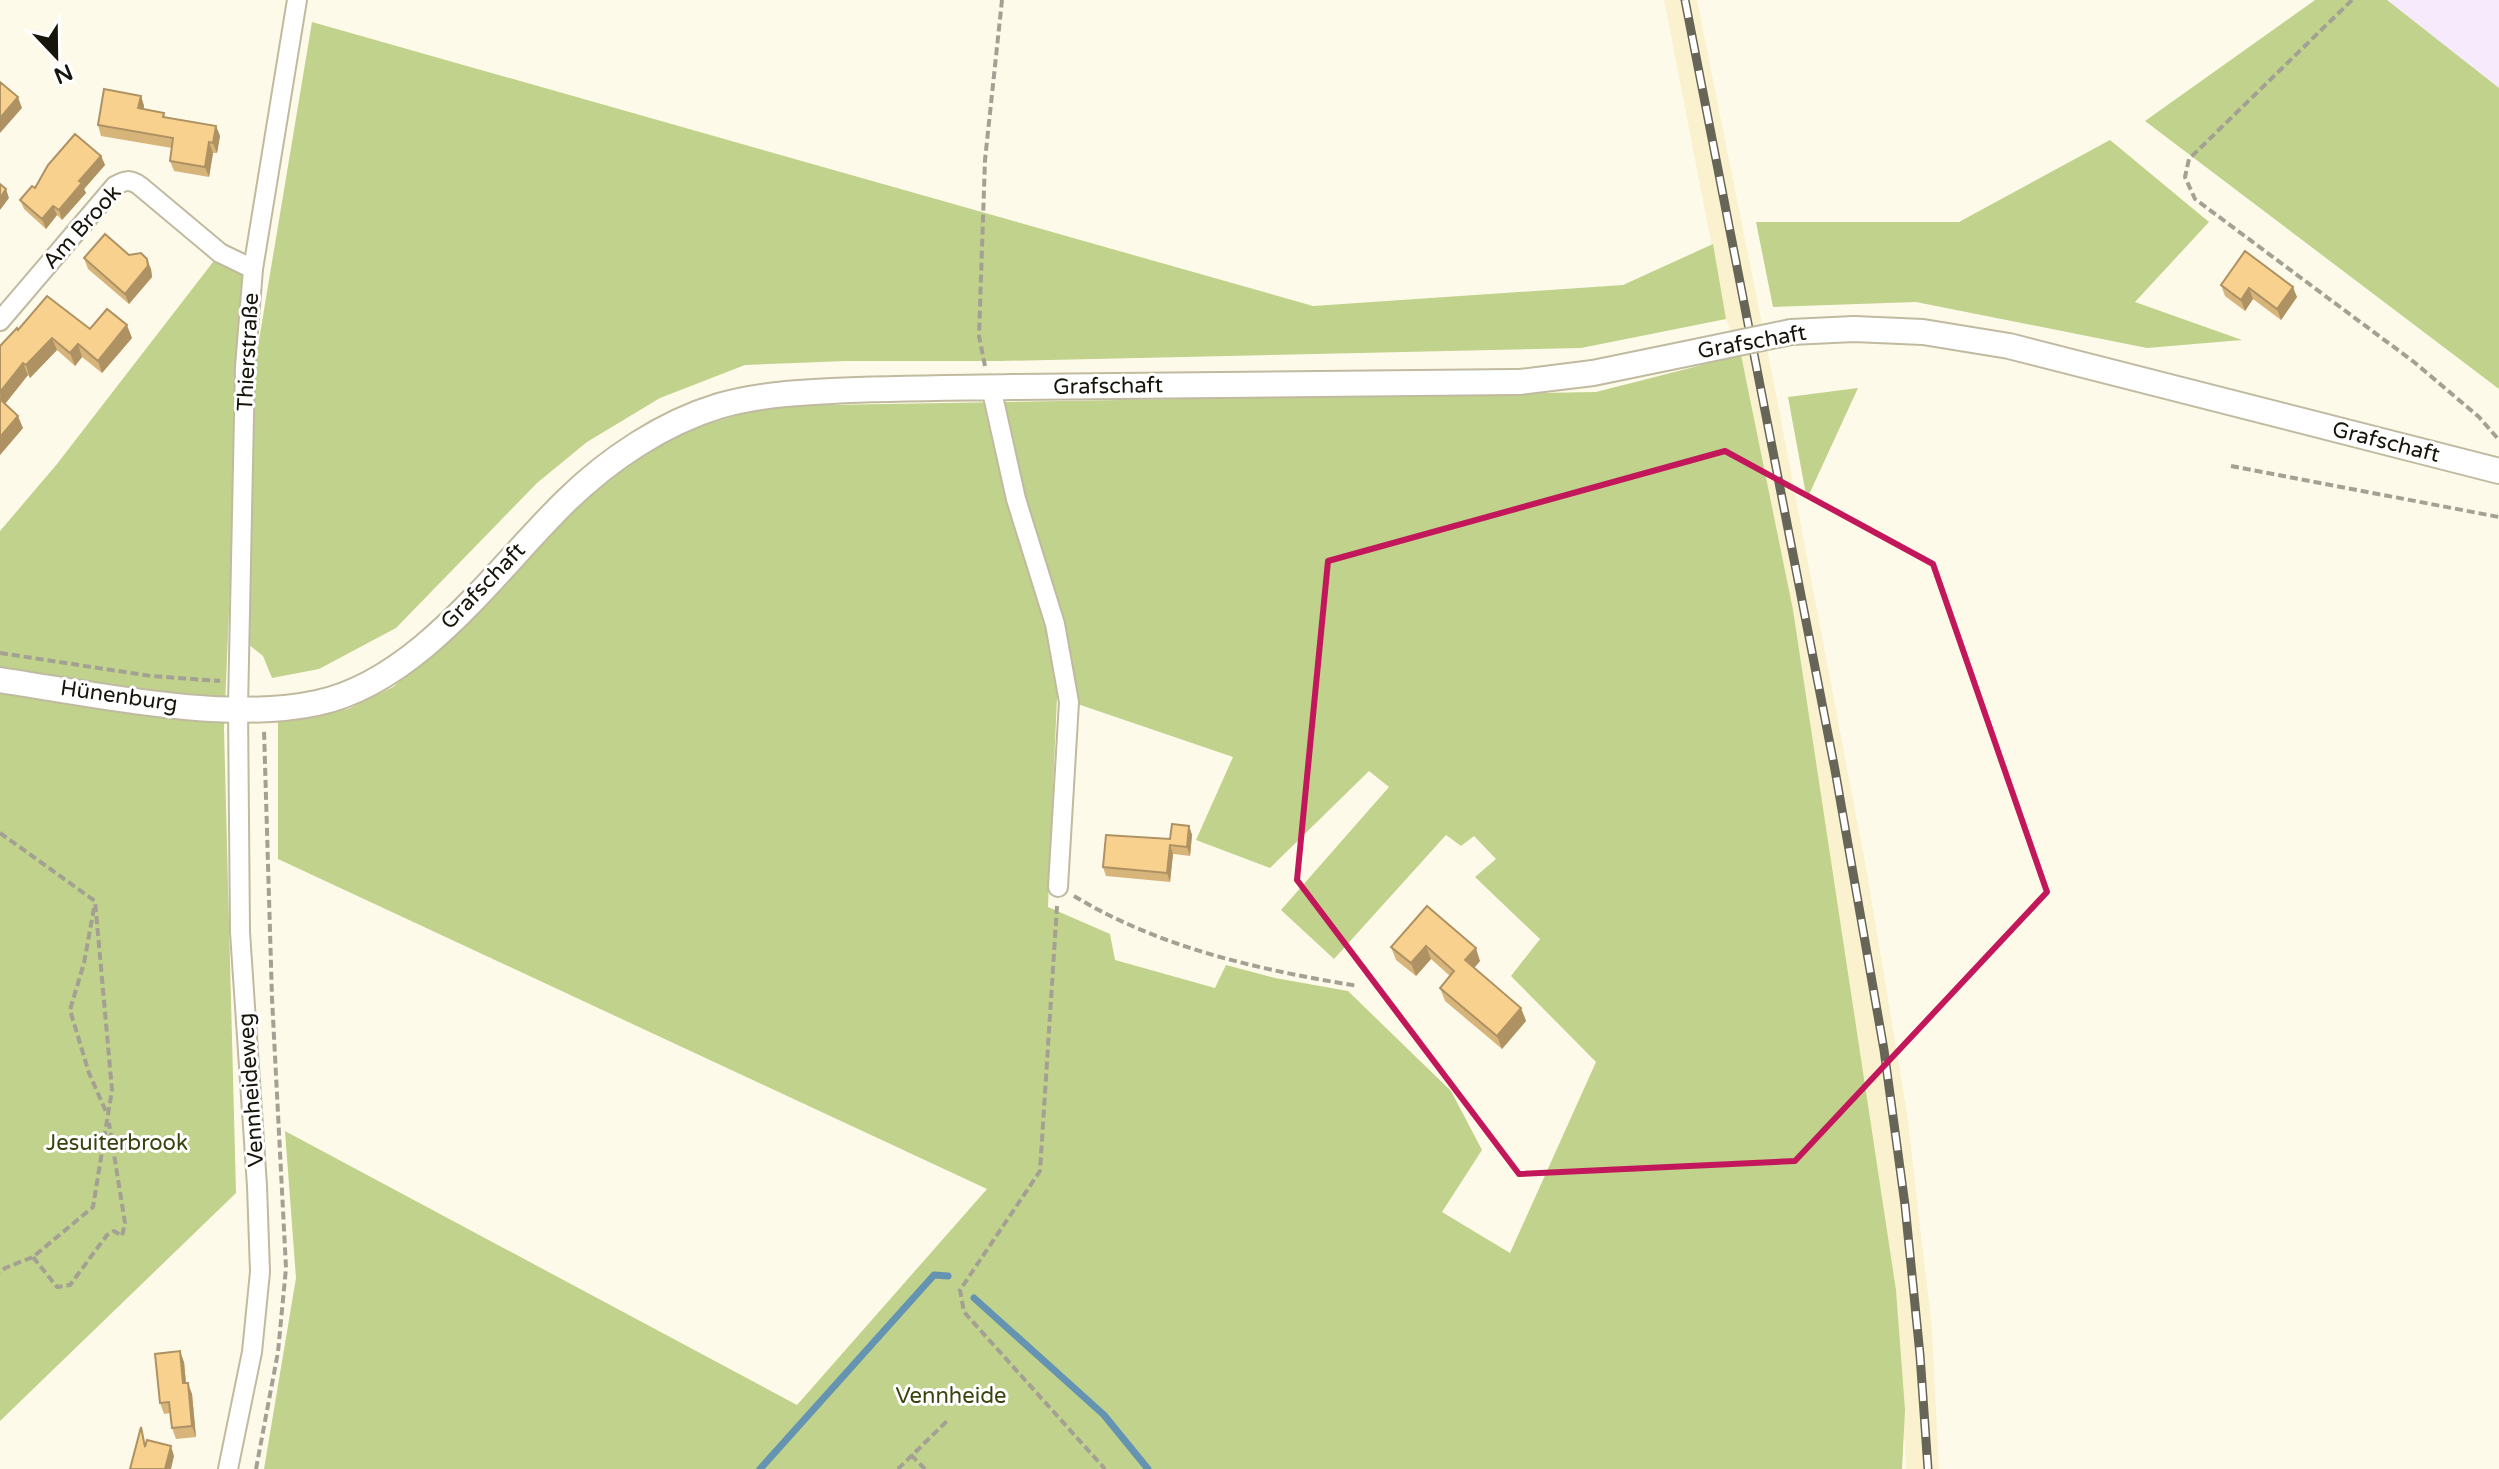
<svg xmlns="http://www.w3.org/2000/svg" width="2499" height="1469" font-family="'Varela Round',sans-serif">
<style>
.industrial{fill:#f8eafd}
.built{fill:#faf2cf}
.green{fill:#c0d28c;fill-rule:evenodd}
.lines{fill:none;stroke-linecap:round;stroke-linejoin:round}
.stream{stroke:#6593b2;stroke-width:7}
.minor-casing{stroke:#c0baa0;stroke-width:22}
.tertiary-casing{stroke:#c0baa0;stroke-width:28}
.path{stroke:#a4a093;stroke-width:4;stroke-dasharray:8 4;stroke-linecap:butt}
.minor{stroke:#fff;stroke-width:18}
.tertiary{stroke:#fff;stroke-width:24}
.rail-casing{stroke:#676458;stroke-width:9}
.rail{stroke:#fff;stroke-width:6;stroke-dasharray:18;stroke-linecap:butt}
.tertiary-bridge-casing{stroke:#c0baa0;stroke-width:28;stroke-linecap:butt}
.tertiary-bridge{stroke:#fff;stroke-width:24}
.wall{fill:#d6b47a}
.shaded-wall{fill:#ae9263}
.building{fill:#f9d18e;stroke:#ae9263;stroke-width:2}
.marked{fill:none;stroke:#c2185b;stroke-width:6;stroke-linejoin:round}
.labels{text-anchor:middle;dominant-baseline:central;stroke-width:6;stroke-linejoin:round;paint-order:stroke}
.street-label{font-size:22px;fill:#17150b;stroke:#fff}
.park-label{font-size:22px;fill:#38430e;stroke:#fff}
</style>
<rect width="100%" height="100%" fill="#fefaea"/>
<path class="industrial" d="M2387,0H2499V88Z"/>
<path class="built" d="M1664,0H1697L1777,399L1867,873L1907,1113L1932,1329L1939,1469H1906L1896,1290L1741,355L1726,319Z"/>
<path class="green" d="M2315,0H2387L2499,88V389L2145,121Z
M312,22L1313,306L1623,285L1713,244L1726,319L1581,348L1000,361H846L745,365L660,398L587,442L537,483L396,628L319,669L272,678L263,656L248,644L254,370Z
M2110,140L2209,222L2135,302L2242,340L2147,348L1916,302L1773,307L1756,222H1959Z
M220,253L244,265L224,728L236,1193L0,1421V531L57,464Z
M1741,355L1793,610L1896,1290L1905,1410L1902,1469H264L296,1278L285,1131L797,1405L987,1189L278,859V720L348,709L393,687L437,649L575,505L625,463L682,432L768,406L1596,392ZM1057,697L1233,757L1196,840L1270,868L1369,771L1389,787L1281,910L1334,959L1446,835L1461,846L1474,836L1496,859L1475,877L1540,939L1511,976L1596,1062L1510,1253L1442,1212L1482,1150L1451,1091L1348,991L1275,978L1226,965L1215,988L1115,960L1110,934L1048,907Z
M1858,388L1807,499V500L1788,397Z"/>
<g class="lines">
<path class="stream" d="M974,1298L1104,1415L1148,1469
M760,1469L934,1275L948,1276"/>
<g class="minor-casing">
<path id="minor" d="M0,321L115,186C125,180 130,179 140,186L220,253L253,269
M991,387L1016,499L1055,624L1069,702L1058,887
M228,1469L252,1352L260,1272L257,1186L240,932L238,708L245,367L253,269L297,0"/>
</g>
<g class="tertiary-casing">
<path id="tertiary" d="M1791,332L1854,329L1923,332L2009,346L2499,471
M0,680C94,694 224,723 317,703C420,681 495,570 567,500C609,459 663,423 719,406C756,395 794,393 832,391C892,388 952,388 1012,387C1182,385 1351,384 1520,382L1593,373L1700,351"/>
</g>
<path class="path" d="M2352,0L2189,159L2185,177L2195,199L2414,362L2479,417L2499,440
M985,366L979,336L985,160L1002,0
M2231,466L2499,517
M0,653L151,676L220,681
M0,833L95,901L112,1090L93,1207L33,1257L5,1268L0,1273
M1074,896C1160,948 1260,970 1358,986
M1057,906L1040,1171L960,1290L964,1312L1105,1469
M94,908L84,963L70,1010L89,1073L107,1114
M33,1257L57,1287L70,1285L107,1235L114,1231L122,1236L125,1223L109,1123
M911,1455L925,1469
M256,1469L278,1352L286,1268L272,998L264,730
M898,1469L948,1420"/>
<use href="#minor" class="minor"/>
<use href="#tertiary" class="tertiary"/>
<g class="rail-casing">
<path id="rail" d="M1685,0L1835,770L1884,1050L1905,1205L1920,1355L1928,1469"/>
</g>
<use href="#rail" class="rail"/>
<g class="tertiary-bridge-casing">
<path id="tertiary-bridge" d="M1700,351L1791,332"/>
</g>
<use href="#tertiary-bridge" class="tertiary-bridge"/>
</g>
<path class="wall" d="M141,96L144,106V109L164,113L165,117L216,126L220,136L217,153H213L209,177L174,171L170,161L172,148L101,136L98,125Z
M101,156L105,165L84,189L86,193L62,220L57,215L46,229L24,209L20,200Z
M2245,251L2297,297L2281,320L2253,299L2245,311L2225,296L2221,285Z
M129,255L151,269L152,277L129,304L88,269L84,258Z
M90,329L132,338L102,373L82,357L75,366L57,350L30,378L28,375L5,404L23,428L0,455V346L18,330Z
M1189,826L1192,835L1190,856L1173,854L1170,882L1106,876L1103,867L1170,839Z
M1427,906L1480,961L1474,968L1521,1008L1526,1021L1502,1049L1445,1001L1440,988L1450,976L1431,959L1416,976L1396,960L1391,947Z
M184,1362L186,1383L192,1394L196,1437L176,1439L172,1428L171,1413L164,1414L160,1403Z"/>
<path class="shaded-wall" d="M141,96L144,106L142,119L138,108Z
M18,97L22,108L0,133V118Z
M216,126L220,136L217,153L213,143Z
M209,142L213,153L209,177L205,167Z
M101,156L105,165L84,189L86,193L62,220L59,210L79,181Z
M6,189L9,198L0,210V198Z
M53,206L57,215L46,229L42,219Z
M147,259L151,269L152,277L129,304L125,294Z
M2293,287L2297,297L2281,320L2277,309Z
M2249,288L2253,299L2245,311L2241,300Z
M127,325L132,338L102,373L98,361Z
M52,338L57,350L30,378L26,365Z
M78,344L82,357L75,366L70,353Z
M23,363L28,375L1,409L0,392Z
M18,416L23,428L0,455V437Z
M1189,826L1192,835L1190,856L1187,847Z
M1170,845L1173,854L1170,882L1167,873Z
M1426,946L1431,959L1416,976L1411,963Z
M1476,948L1480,961L1470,973L1465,960Z
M1521,1008L1526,1021L1502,1049L1497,1036Z
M180,1351L184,1362L187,1394L183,1383Z
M188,1383L192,1394L196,1437L192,1426Z
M171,1446L174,1456L171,1469H165Z"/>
<path class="building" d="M0,82L18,97L0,118Z
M104,89L141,96L138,108L164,113L163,117L216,126L213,143L209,142L205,167L170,161L173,138L98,125Z
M75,134L101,156L79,181L82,183L59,210L53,206L42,219L20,200L32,186L35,188L48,165Z
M0,184L6,189L0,198Z
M105,234L129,255L141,253L147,259L148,266L125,294L84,258Z
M2245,251L2293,287L2277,309L2249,288L2241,300L2221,285Z
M47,296L90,329L107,309L127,325L98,361L78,344L70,353L52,338L26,365L23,363L0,392V346L17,328L18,330Z
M0,399L18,416L0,437Z
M1172,824L1189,826L1187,847L1170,845L1167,873L1103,867L1106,835L1170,839Z
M1427,906L1476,948L1465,960L1521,1008L1497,1036L1440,988L1454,971L1426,946L1411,963L1391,947Z
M180,1351L183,1383H188L192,1426L172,1428L169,1402L160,1403L155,1354Z
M141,1427L145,1447L147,1440L171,1446L165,1469H130Z"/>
<path class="marked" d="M1725,451L1933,564L2047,892L1795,1161L1519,1174L1297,880L1328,561Z"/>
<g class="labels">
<g class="street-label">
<text transform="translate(82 227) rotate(-48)">Am Brook</text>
<text transform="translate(1752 342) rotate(-10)">Grafschaft</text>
<text transform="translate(248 352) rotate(-87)">Thierstraße</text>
<text transform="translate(1108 386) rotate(-1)">Grafschaft</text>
<text transform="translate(2386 442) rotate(14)">Grafschaft</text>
<text transform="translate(483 586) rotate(-46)">Grafschaft</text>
<text transform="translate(119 696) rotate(8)">Hünenburg</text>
<text transform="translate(251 1090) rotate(-94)">Vennheideweg</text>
</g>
<g class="park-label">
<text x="117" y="1143">Jesuiterbrook</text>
<text x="951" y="1396">Vennheide</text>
</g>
</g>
<g transform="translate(56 56) rotate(158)" stroke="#ffffff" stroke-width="6" paint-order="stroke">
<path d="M0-6L14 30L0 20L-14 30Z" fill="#17150b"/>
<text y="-12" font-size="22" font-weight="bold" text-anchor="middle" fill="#17150b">N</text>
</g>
</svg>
